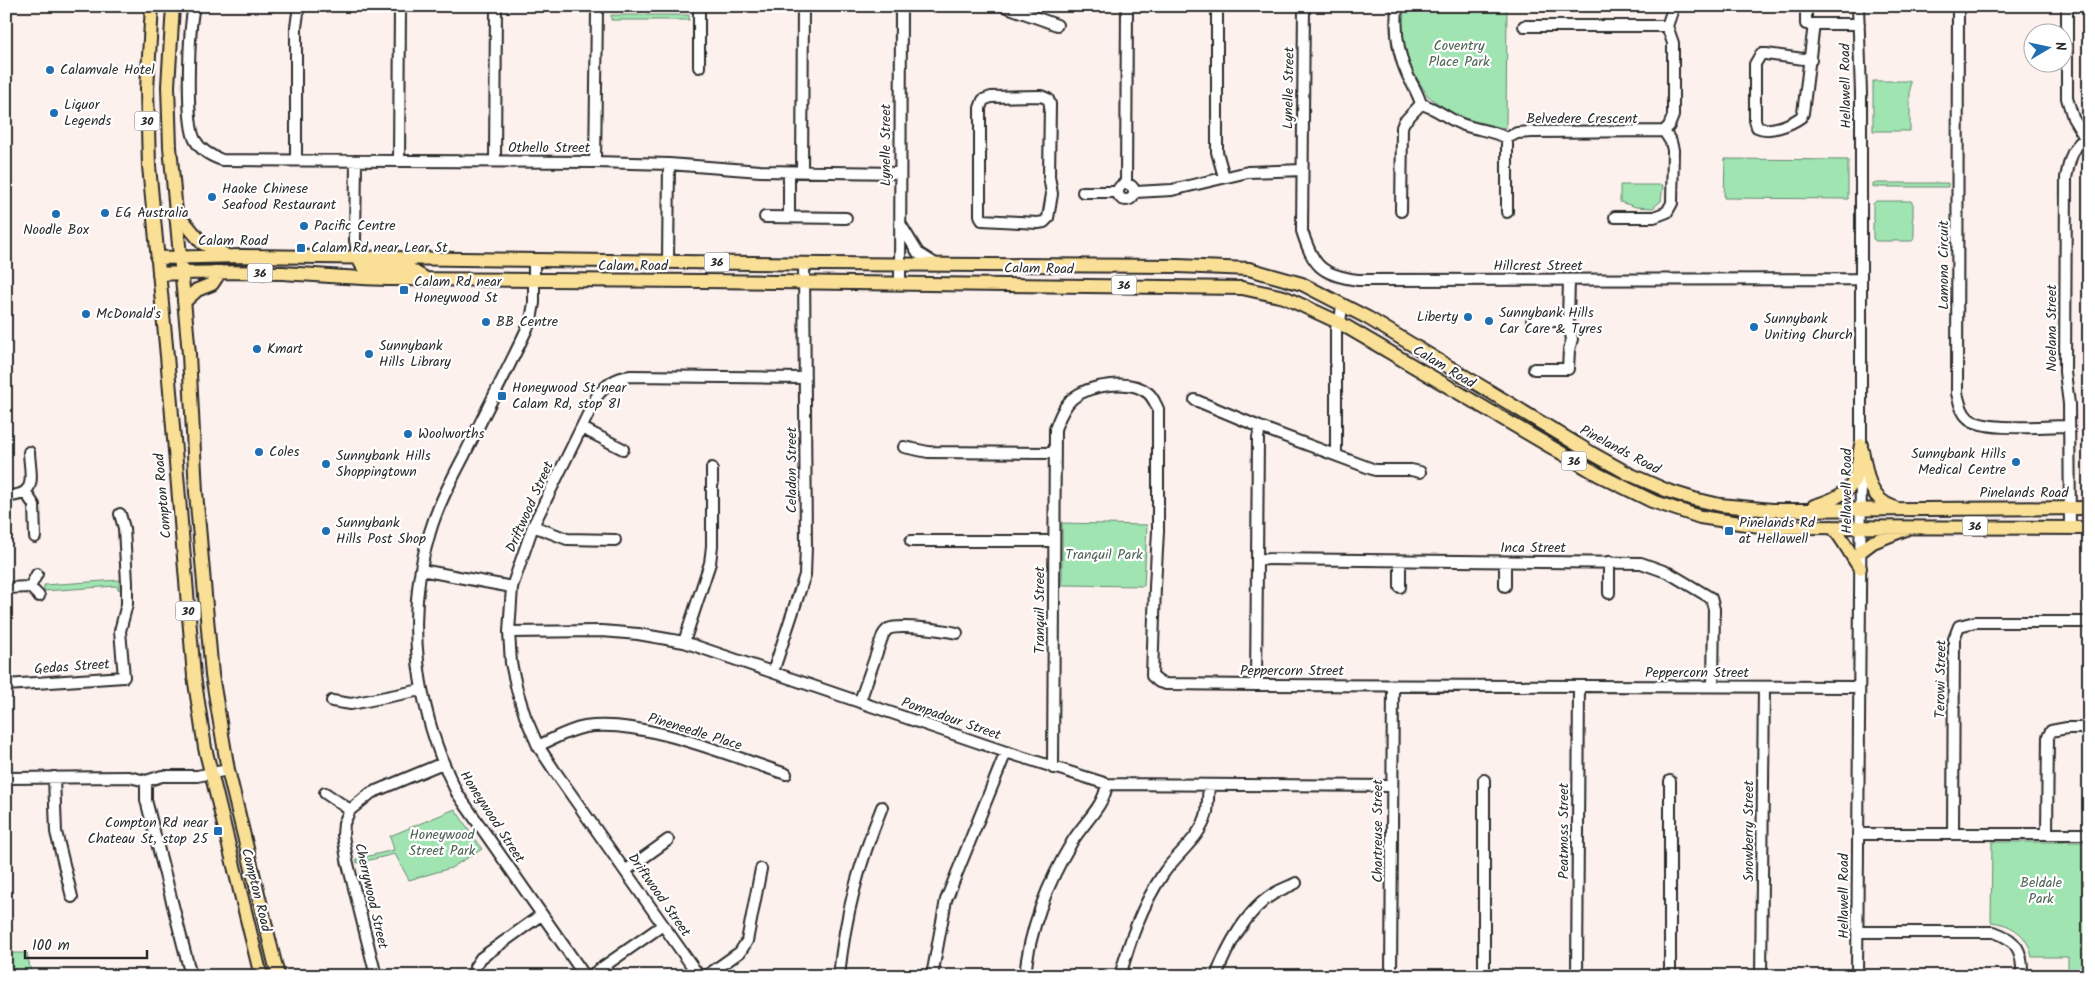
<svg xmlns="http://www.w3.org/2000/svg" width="2095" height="982" font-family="Kalam,sans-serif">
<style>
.green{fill:#9fe4b1;stroke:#65886e}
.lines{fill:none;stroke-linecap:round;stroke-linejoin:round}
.minor-casing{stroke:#2b2b2b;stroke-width:14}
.major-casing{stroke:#2b2b2b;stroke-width:16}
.minor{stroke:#fff;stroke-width:10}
.major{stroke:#fadf96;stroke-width:12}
.poi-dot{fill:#1f6fb2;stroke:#fff;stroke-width:2}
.labels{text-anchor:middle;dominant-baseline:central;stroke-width:4.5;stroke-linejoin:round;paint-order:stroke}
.shield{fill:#fff;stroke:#6b6b6b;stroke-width:1}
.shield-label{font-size:12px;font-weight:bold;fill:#2b2b2b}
.park-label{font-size:14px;fill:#4e6253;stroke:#fff}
.poi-label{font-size:14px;fill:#2b2b2b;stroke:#fff;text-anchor:start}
.street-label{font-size:14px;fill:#2b2b2b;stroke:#fff}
</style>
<rect width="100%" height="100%" fill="#fdf1ee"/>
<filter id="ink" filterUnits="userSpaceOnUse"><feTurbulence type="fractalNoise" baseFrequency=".02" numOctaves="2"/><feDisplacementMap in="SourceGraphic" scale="10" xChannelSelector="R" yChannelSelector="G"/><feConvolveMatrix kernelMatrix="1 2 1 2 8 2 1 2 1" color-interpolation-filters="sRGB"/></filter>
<g filter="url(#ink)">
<path class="green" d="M1403,6H1507L1506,128L1482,125L1452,114L1428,96L1408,64L1401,34Z
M611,15H689V20H611Z
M1873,81H1910V131H1873Z
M1725,159L1848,160V199L1724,198Z
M1873,183H1948V187H1873Z
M1620,185H1663L1661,201L1653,208L1636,207L1620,202Z
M1876,201H1911L1913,204V218L1912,221L1914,223V239L1912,241H1876L1873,239V223L1875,221L1873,219V204Z
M1062,523L1147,525L1144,586L1062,585Z
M119,580V590L116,586L44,591V585Z
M455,809L482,849L451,868L409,880L395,854L357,863L356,859L394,850L390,836Z
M1992,842H2089V976H2068V957H2032C2028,935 2012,924 1991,922Z
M6,953H27L32,976H6Z"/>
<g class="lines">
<g class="minor-casing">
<path id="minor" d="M194,6C189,29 185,121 195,140C201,151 211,156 222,160L595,162L669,164L760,171L900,173
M1004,6L1057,25
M1217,6V152L1224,177
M1304,6L1302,231C1313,265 1320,275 1358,280L1860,279
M1397,6C1395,31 1397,53 1408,76C1413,86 1418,93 1421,104C1437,108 1449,120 1464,125C1479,130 1494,131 1507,138L1517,133L1532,132L1664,131L1669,126L1673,116V43L1667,26
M1806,6V24H1859
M1858,6L1861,93V453
M1958,6L1957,393C1959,401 1961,412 1968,418C1982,432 2047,426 2069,426
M2067,6V98L2073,118L2085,138
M1524,26H1667
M1667,26L1674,6
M1811,60L1766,54H1761L1755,64V120L1757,127C1769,133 1790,125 1801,117L1803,113L1814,24
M699,67V6
M1041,96L1048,99L1050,104L1049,176L1052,194L1048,218L1044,222L1038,223L982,220L980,215V108L983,100L991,97Z
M296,160V27L299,6
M356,161L355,240L358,258
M399,161L400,6
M495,161L496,6
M595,162L597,11
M802,172L803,6
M1126,183L1127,6
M1118 192a8 8 0 1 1 16 0a8 8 0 1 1-16 0Z
M1083,192H1118
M1135,192L1172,190L1248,172L1302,170
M1401,211L1402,127L1404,122L1421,104
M1507,212V138
M765,217L846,218
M789,217V172
M1615,217H1654L1667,212L1672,203L1673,150L1671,142L1664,131
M901,225L918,253L937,265
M534,259V303L531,320C510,366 486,410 464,456C451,481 438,505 430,532C403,618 417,713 457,793L585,976
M668,261L669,164
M900,283L901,6
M1532,321H1568
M1534,369H1568L1569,350L1572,339L1568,321L1569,280
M1195,400L1260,427L1375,470H1411L1420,472
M582,428L623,449
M904,447L928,452L1054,453
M1336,455V329L1340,323L1342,305
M26,493L34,505L35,537
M6,496C39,496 30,476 29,452
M533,526L567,539L615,540
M2070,528L2069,404L2065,372L2066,178C2069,163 2072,143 2089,137
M911,541H1053
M1258,559L1641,563L1669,573L1711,598L1714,609L1713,686
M421,570L512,587
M1505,586V562
M30,587L37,574
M1400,587V561
M6,588L30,587L39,596
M1609,593V562
M509,632L602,631L638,634L684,642L1006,752L1107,784L1391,786
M684,642L710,563L712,546V468
M773,672L805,575L806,546L804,264
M6,685L124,677L120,631L127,604V583L124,528L120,514
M1256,685L1258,438L1260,427
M332,701L351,704L421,690
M860,701L883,635C883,634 887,630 888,629C900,624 944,630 957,633
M538,746C553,739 568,730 585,727C642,718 730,756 786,774
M1053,768L1055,429C1059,419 1063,407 1072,399C1088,385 1130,378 1148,393C1153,397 1155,403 1158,409V531L1155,587L1152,676L1159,682L1166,684L1256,685L1859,687
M54,777L56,832L72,897
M6,778L129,777L146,781L162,776H197L228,770
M1484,780V976
M146,781V800L191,976
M1670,781V976
M325,793L350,810
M1858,834H2089
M1953,834L1954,639L1959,626L1975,622H2089
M2047,834L2048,737L2051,731L2067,728H2089
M625,871L668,840
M1857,932H1994C2017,940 2023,951 2022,976
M376,976L347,860L343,835L344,823L350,810L371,793L443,763
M475,976V967L481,958L541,915
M590,976L663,925
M699,976L554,770L538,746L525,716L517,690L511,663L509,632L512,587L533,526L597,396C607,384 615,378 631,376L805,378
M706,976L740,952L747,941L761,869
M839,976C845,915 859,864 882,807
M932,976L946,900L1006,752
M1025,976C1029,930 1048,882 1072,842C1083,823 1104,807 1107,784
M1120,976C1130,940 1142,905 1163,874C1176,854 1202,837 1207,812C1208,804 1208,794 1209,786
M1216,976C1227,947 1247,909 1275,893C1281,889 1289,887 1296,883
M1391,976L1393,686
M1577,976L1579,686
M1761,976L1764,687
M1857,976L1861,467"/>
</g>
<g class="major-casing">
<path id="major" d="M152,6L147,89L149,166L167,356L194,676L205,748L261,976
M173,6L168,86L170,147L189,354L196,492L212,675L228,770L278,976
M176,217L187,225L202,243L224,254
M157,258L242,256L822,264L1178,266L1249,269L1302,284L1368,318L1593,454L1629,474L1668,491L1694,499L1720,505L1772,510L2089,508
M358,258L363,267L409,269L426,279
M159,274C200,272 241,272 283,273C318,275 352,278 387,279L703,281L1242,288L1284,297L1340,323L1599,475L1652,501L1700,517L1766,527L2089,528
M184,302L197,290L212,284L220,272
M1862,450C1867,473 1868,499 1893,507
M1814,506C1827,502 1848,494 1854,481C1858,472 1859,455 1861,445
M1832,527C1844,539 1850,555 1860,568
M1861,551L1873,542L1906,529"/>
</g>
<use href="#minor" class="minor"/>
<use href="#major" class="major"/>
</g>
</g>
<g class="poi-dot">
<circle cx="50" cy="70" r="5"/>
<circle cx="54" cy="113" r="5"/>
<circle cx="212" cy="197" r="5"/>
<circle cx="105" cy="213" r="5"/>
<circle cx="56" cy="214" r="5"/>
<circle cx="304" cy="226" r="5"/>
<rect x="296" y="243" width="10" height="10" rx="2.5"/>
<rect x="399" y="285" width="10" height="10" rx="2.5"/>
<circle cx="86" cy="314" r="5"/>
<circle cx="1468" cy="317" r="5"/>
<circle cx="1489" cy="321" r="5"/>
<circle cx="486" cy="322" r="5"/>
<circle cx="1754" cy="327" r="5"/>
<circle cx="257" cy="349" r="5"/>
<circle cx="369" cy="354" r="5"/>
<rect x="497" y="391" width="10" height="10" rx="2.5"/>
<circle cx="408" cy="434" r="5"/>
<circle cx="259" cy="452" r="5"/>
<circle cx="2016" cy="462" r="5"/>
<circle cx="326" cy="464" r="5"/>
<circle cx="326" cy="531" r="5"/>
<rect x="1724" y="526" width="10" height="10" rx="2.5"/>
<rect x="213" y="826" width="10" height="10" rx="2.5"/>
</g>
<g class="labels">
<g class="shield">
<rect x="134.5" y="111.5" width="25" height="19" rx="4"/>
<rect x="704.5" y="252.5" width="25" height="19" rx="4"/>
<rect x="247.5" y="263.5" width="25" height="19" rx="4"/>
<rect x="1111.5" y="275.5" width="25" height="19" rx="4"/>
<rect x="1561.5" y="451.5" width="25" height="19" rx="4"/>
<rect x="1962.5" y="516.5" width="25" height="19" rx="4"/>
<rect x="175.5" y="601.5" width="25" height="19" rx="4"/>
</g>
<g class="shield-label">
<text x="147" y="121">30</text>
<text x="717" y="262">36</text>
<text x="260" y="273">36</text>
<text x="1124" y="285">36</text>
<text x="1574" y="461">36</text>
<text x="1975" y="526">36</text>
<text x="188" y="611">30</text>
</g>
<g class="park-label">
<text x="1459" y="46">Coventry<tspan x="1459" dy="16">Place Park</tspan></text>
<text x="1104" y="555">Tranquil Park</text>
<text x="442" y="835">Honeywood<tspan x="442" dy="16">Street Park</tspan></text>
<text x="2041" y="883">Beldale<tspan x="2041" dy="16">Park</tspan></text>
</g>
<g class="poi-label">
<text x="60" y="70">Calamvale Hotel</text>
<text x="64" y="105">Liquor<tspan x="64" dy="16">Legends</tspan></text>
<text x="222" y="189">Haoke Chinese<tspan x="222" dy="16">Seafood Restaurant</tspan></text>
<text x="115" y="213">EG Australia</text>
<text x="314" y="226">Pacific Centre</text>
<text x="56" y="230" text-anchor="middle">Noodle Box</text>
<text x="311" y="248">Calam Rd near Lear St</text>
<text x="414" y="282">Calam Rd near<tspan x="414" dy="16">Honeywood St</tspan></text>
<text x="1499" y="313">Sunnybank Hills<tspan x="1499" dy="16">Car Care &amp; Tyres</tspan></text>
<text x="96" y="314">McDonald's</text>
<text x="1458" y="317" text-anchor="end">Liberty</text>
<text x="1764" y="319">Sunnybank<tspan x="1764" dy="16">Uniting Church</tspan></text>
<text x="496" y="322">BB Centre</text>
<text x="379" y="346">Sunnybank<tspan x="379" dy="16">Hills Library</tspan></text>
<text x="267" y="349">Kmart</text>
<text x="512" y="388">Honeywood St near<tspan x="512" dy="16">Calam Rd, stop 81</tspan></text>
<text x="418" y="434">Woolworths</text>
<text x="269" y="452">Coles</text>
<text x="2006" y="454" text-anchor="end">Sunnybank Hills<tspan x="2006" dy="16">Medical Centre</tspan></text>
<text x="336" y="456">Sunnybank Hills<tspan x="336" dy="16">Shoppingtown</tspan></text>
<text x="336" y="523">Sunnybank<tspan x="336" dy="16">Hills Post Shop</tspan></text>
<text x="1739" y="523">Pinelands Rd<tspan x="1739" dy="16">at Hellawell</tspan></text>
<text x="208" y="823" text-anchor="end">Compton Rd near<tspan x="208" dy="16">Chateau St, stop 25</tspan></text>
</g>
<g class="street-label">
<text transform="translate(1846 86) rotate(-91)">Hellawell Road</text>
<text transform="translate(1289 88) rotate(-89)">Lynelle Street</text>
<text x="1582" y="119">Belvedere Crescent</text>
<text transform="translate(886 145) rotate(-90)">Lynelle Street</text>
<text x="549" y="148">Othello Street</text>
<text x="233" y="241">Calam Road</text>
<text transform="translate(1944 265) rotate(-90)">Lamona Circuit</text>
<text x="633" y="266">Calam Road</text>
<text x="1538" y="266">Hillcrest Street</text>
<text transform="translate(1039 269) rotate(1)">Calam Road</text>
<text transform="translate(2052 328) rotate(-90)">Noelana Street</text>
<text transform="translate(1444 367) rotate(31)">Calam Road</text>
<text transform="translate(1620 450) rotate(28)">Pinelands Road</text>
<text transform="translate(792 470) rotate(-90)">Celadon Street</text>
<text transform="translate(1847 491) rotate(-90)">Hellawell Road</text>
<text x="2024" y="493">Pinelands Road</text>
<text transform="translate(163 496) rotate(-95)">Compton Road</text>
<text transform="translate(530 507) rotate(-66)">Driftwood Street</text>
<text x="1533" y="548">Inca Street</text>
<text transform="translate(1040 610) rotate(-90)">Tranquil Street</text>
<text transform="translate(72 667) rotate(-4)">Gedas Street</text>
<text x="1292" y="671">Peppercorn Street</text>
<text x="1697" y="673">Peppercorn Street</text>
<text transform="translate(1941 679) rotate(-89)">Terowi Street</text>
<text transform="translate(951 719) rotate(19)">Pompadour Street</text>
<text transform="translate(695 732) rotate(17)">Pineneedle Place</text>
<text transform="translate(492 817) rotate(57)">Honeywood Street</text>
<text transform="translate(1378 831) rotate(-90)">Chartreuse Street</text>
<text transform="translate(1564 831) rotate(-90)">Peatmoss Street</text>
<text transform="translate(1749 831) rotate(-90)">Snowberry Street</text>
<text transform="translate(256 890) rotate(76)">Compton Road</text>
<text transform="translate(659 895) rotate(55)">Driftwood Street</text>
<text transform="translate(371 896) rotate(77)">Cherrywood Street</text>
<text transform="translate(1844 896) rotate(-90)">Hellawell Road</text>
</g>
</g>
<rect width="2095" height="982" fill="none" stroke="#fff" stroke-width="25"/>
<rect x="12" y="12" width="2070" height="957" fill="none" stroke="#2b2b2b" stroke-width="2" filter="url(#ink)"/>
<g transform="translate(2048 48) rotate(81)"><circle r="24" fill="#ffffff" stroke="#aaaaaa"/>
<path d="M0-4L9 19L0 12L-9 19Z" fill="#1f6fb2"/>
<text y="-8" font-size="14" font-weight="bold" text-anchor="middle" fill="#2b2b2b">N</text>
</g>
<path d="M25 950v8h122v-8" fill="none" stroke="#2b2b2b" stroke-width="2.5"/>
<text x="32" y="950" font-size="15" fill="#2b2b2b" stroke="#ffffff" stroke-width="4" paint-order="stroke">100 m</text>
</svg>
